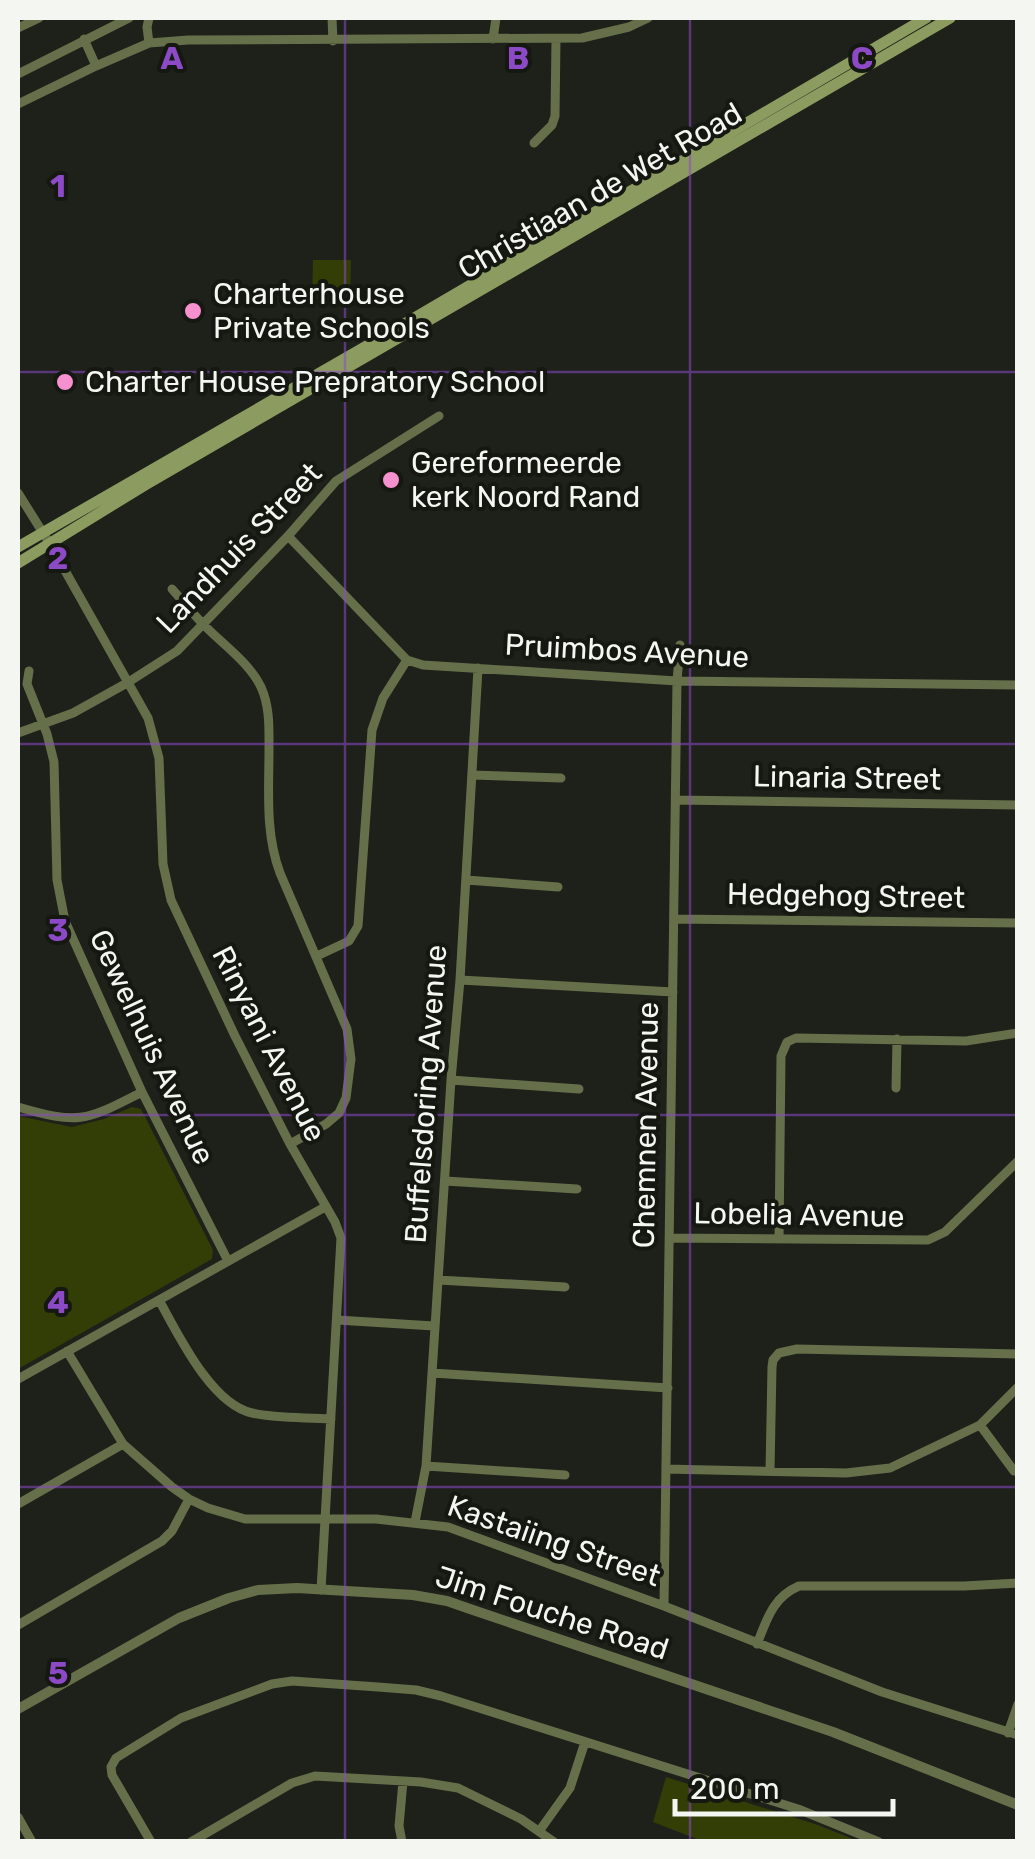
<svg xmlns="http://www.w3.org/2000/svg" width="1035" height="1859" font-family="Rubik,sans-serif">
<style>
.green{fill:#323e06}
.lines{fill:none;stroke-linecap:round;stroke-linejoin:round}
.minor{stroke:#656f4a;stroke-width:9}
.tertiary{stroke:#656f4a;stroke-width:10}
.secondary{stroke:#8c9c60;stroke-width:11}
.grid{fill:none;stroke:#8d4ac6;stroke-width:2.5;stroke-opacity:0.55}
.poi-dot{fill:#f790ce;stroke:#151711;stroke-width:4}
.labels{text-anchor:middle;dominant-baseline:central;stroke-width:8;stroke-linejoin:round;paint-order:stroke}
.street-label{font-size:30px;fill:#f4f6f1;stroke:#151711}
.poi-label{font-size:30px;fill:#f4f6f1;stroke:#151711;text-anchor:start}
.grid-label{font-size:32px;text-anchor:middle;font-weight:bold;fill:#8d4ac6;stroke:#151711;stroke-width:8;stroke-linejoin:round;paint-order:stroke}
</style>
<rect width="100%" height="100%" fill="#1e201a"/>
<path class="green" d="M313,260H351L350,299H312Z
M132,1107L141,1109L213,1250L212,1259L18,1369V1116L72,1127L104,1119Z
M666,1777L818,1825L858,1841H702L653,1822Z"/>
<g class="lines">
<path class="minor" d="M332,18L333,41
M18,28L39,18
M84,39L96,66
M493,39L496,18
M149,43L147,27L149,18
M18,74L129,18
M18,104L96,66L149,43L188,40L582,38L629,27L648,18
M534,143L552,125L555,116L556,39
M18,493L50,544L148,718L159,758L163,864L171,900L235,1036L290,1144L335,1222L341,1238L321,1590
M288,536L407,660L423,665L677,681L1018,685
M172,589C182,600 192,613 203,624C222,644 249,662 261,687C270,707 269,728 269,749C269,791 265,833 280,873L347,1029L351,1059L346,1098L339,1113L326,1124L290,1144
M29,671L27,684L47,734L54,762L57,880L65,921L142,1092L228,1261
M18,733L73,713L127,683L177,651L288,536L336,481L439,416
M473,775L561,778
M676,800L1018,805
M466,880L558,887
M674,919L1018,923
M317,956L349,941L358,926L372,730L383,698L407,660
M460,980L673,992
M451,1080L579,1089
M896,1088L897,1039
M18,1107C80,1125 85,1121 142,1092
M445,1181L577,1189
M669,1238L928,1240L945,1232L1018,1161
M779,1239L781,1056L787,1042L796,1038L966,1041L1018,1033
M438,1280L565,1287
M159,1300C178,1334 211,1404 252,1413C277,1419 305,1417 331,1419
M337,1320L434,1326
M67,1351L123,1444L172,1487L189,1499L208,1508L245,1519H376L448,1527L664,1606L882,1692L1018,1735
M432,1373L668,1388
M18,1379L325,1207
M980,1425L1014,1471
M426,1466L565,1475
M666,1469L846,1473L890,1468L980,1425L1018,1387
M770,1471L772,1367L773,1360L779,1353L797,1349L1018,1354
M18,1504L123,1444
M415,1522L426,1466L451,1080L460,980L478,668
M664,1606L677,681L680,645
M18,1625L162,1541L172,1531L189,1499
M757,1644C767,1619 773,1597 799,1586H964L1018,1583
M1008,1733L1018,1704
M18,1817L32,1842
M540,1830L570,1788L585,1742
M151,1842L112,1775L111,1767L116,1758L181,1718L272,1684L292,1681L378,1687L416,1690L441,1696L798,1809L879,1842
M191,1842L292,1783L315,1776L421,1782L458,1788L521,1819L554,1842
M402,1842L399,1826L403,1781"/>
<path class="tertiary" d="M18,1709L179,1618L229,1598L258,1590L297,1588L413,1595L447,1601L470,1609L833,1732L1018,1805"/>
<path class="secondary" d="M18,547L370,344L926,18
M18,563L145,485L950,18"/>
</g>
<path class="grid" d="M345,18V1842M690,18V1842M18,372H1018M18,744H1018M18,1115H1018M18,1487H1018"/>
<g class="poi-dot">
<circle cx="193" cy="311" r="10"/>
<circle cx="65" cy="382" r="10"/>
<circle cx="391" cy="480" r="10"/>
</g>
<g class="labels">
<g class="street-label">
<text transform="translate(600 191) rotate(-30)">Christiaan de Wet Road</text>
<text transform="translate(239 548) rotate(-46)">Landhuis Street</text>
<text transform="translate(627 651) rotate(3)">Pruimbos Avenue</text>
<text transform="translate(847 778) rotate(1)">Linaria Street</text>
<text transform="translate(846 896) rotate(1)">Hedgehog Street</text>
<text transform="translate(269 1044) rotate(63)">Rinyani Avenue</text>
<text transform="translate(152 1047) rotate(65)">Gewelhuis Avenue</text>
<text transform="translate(426 1094) rotate(-86)">Buffelsdoring Avenue</text>
<text transform="translate(646 1125) rotate(-89)">Chemnen Avenue</text>
<text transform="translate(799 1215) rotate(1)">Lobelia Avenue</text>
<text transform="translate(554 1541) rotate(19)">Kastaiing Street</text>
<text transform="translate(552 1613) rotate(18)">Jim Fouche Road</text>
</g>
<g class="poi-label">
<text x="213" y="294">Charterhouse<tspan x="213" dy="34">Private Schools</tspan></text>
<text x="85" y="382">Charter House Prepratory School</text>
<text x="411" y="463">Gereformeerde<tspan x="411" dy="34">kerk Noord Rand</tspan></text>
</g>
</g>
<g class="grid-label">
<text x="172" y="69">A</text>
<text x="518" y="69">B</text>
<text x="862" y="69">C</text>
<text x="58" y="197">1</text>
<text x="58" y="569">2</text>
<text x="58" y="941">3</text>
<text x="58" y="1313">4</text>
<text x="58" y="1684">5</text>
</g>
<rect width="1035" height="1859" fill="none" stroke="#f4f6f1" stroke-width="40"/>
<path d="M675 1799v15h218v-15" fill="none" stroke="#f4f6f1" stroke-width="5"/>
<text x="690" y="1799" font-size="30" fill="#f4f6f1" stroke="#151711" stroke-width="8" paint-order="stroke">200 m</text>
</svg>
